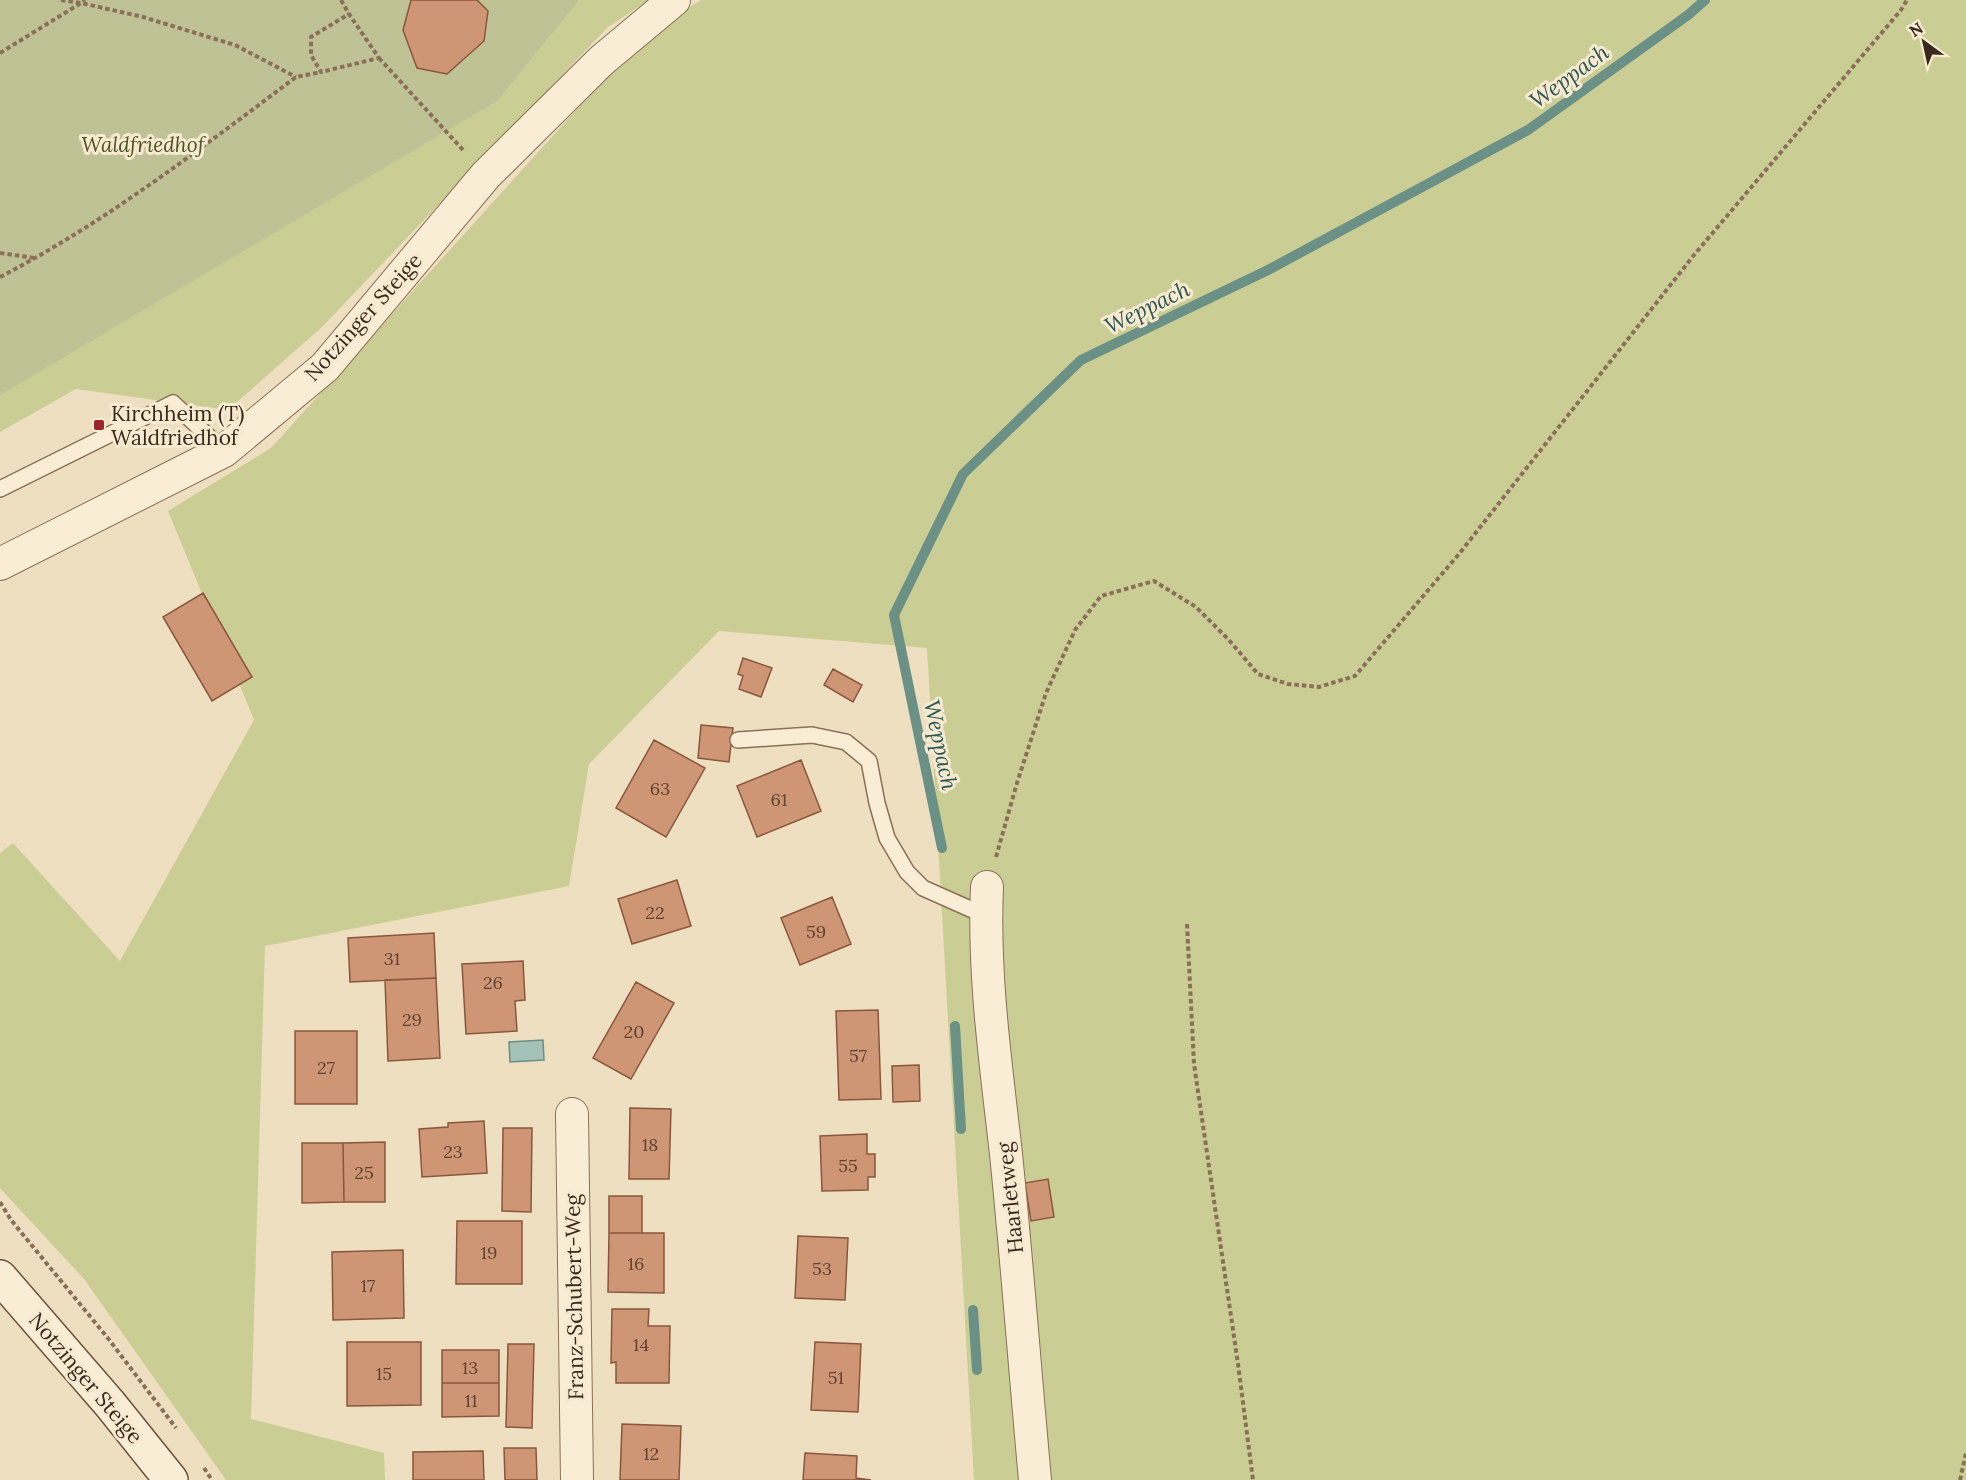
<svg xmlns="http://www.w3.org/2000/svg" width="1966" height="1480" font-family="Lora,serif">
<style>
.green{fill:#cace95}
.cemetery{fill:#bfc294}
.water{fill:#a4c2b7;stroke:#6b9085;stroke-width:1.5}
.lines{fill:none;stroke-linecap:round;stroke-linejoin:round}
.stream{stroke:#6b9085;stroke-width:10}
.building{fill:#cf9676;stroke:#89573d;stroke-width:1.5}
.lane-casing{stroke:#8a7058;stroke-width:18}
.street-casing{stroke:#8a7058;stroke-width:34}
.secondary-casing{stroke:#6b513b;stroke-width:36}
.path{stroke:#8a7058;stroke-width:4;stroke-dasharray:4.5 3;stroke-linecap:butt}
.lane{stroke:#faedd5;stroke-width:15}
.street{stroke:#faedd5;stroke-width:32}
.secondary{stroke:#faedd5;stroke-width:33}
.poi-dot{fill:#9b262d;stroke:#f7ead1;stroke-width:2}
.labels{text-anchor:middle;dominant-baseline:central;stroke-width:6;stroke-linejoin:round;paint-order:stroke}
.number-label{font-size:18px;fill:#5e4433}
.park-label{font-size:21px;font-style:italic;fill:#4c5623;stroke:#f7ead1}
.street-label{font-size:21px;fill:#39291d;stroke:#f7ead1}
.poi-label{font-size:21px;fill:#39291d;stroke:#f7ead1;text-anchor:start}
.water-label{font-size:22px;font-style:italic;fill:#2c5954;stroke:#f7ead1}
</style>
<rect width="100%" height="100%" fill="#efdfc1"/>
<path class="green" d="M0,0H649L608,27L322,327L228,410L76,389L0,432Z
M701,0H1966V1480H974L927,648L719,631L589,764L569,886L265,946L251,1419L384,1453L385,1480H226L84,1279L0,1188V853L13,843L120,961L254,720L168,511L271,448L641,38Z"/>
<path class="cemetery" d="M0,0H579L497,101L0,395Z"/>
<path class="water" d="M543,1040L544,1060L510,1062L509,1042Z"/>
<g class="lines">
<path class="stream" d="M942,848L894,615L963,474L1081,360L1268,270L1528,130L1688,15L1705,0
M955,1026L961,1129
M973,1310L977,1370"/>
</g>
<path class="building" d="M411,0H477L488,11L484,41L447,74L417,68L403,30Z
M203,593L252,677L212,701L163,617Z
M743,658L772,668L761,697L739,689L743,676L738,674Z
M833,669L862,685L853,702L824,685Z
M701,725L733,728L729,762L698,758Z
M654,740L705,768L666,837L616,808Z
M801,760L821,811L757,837L737,786Z
M677,880L691,926L632,944L618,899Z
M832,897L851,944L800,965L781,918Z
M434,933L436,978L350,982L348,938Z
M523,961L525,1000L515,1001L517,1031L466,1034L462,964Z
M436,978L440,1058L388,1061L385,980Z
M636,982L674,1003L631,1079L593,1058Z
M878,1010L881,1099L839,1100L836,1011Z
M295,1031H357V1104H295Z
M919,1065L920,1101L893,1102L892,1066Z
M630,1108L671,1109L669,1179H629Z
M484,1121L487,1173L422,1177L419,1129L448,1127V1123Z
M503,1128H532L531,1212L502,1211Z
M867,1134V1154H875V1177H868V1190L822,1191L820,1136Z
M385,1142V1202H344L343,1143Z
M302,1143H343L344,1202L302,1203Z
M1048,1179L1054,1217L1031,1221L1025,1183Z
M609,1196H642V1233H609Z
M457,1221H522V1284H456Z
M609,1233H664V1293L608,1292Z
M798,1236L848,1238L845,1300L795,1298Z
M403,1250L404,1318L333,1320L332,1252Z
M612,1309H649L648,1326H670L669,1383H616V1362L611,1363Z
M347,1342H421V1405L347,1406Z
M815,1342L861,1344L858,1412L811,1410Z
M508,1344H534L532,1428L506,1427Z
M442,1350H499V1383H442Z
M442,1383H499V1416L442,1417Z
M622,1424L681,1426L679,1480H620Z
M504,1448H536L537,1480H505Z
M483,1451L484,1480H413V1452Z
M805,1453L857,1456L856,1478L871,1480H803Z"/>
<g class="lines">
<g class="lane-casing">
<path id="lane" d="M0,489L173,403L224,451
M738,740L812,735L846,742L869,761L877,803L887,838L907,872L923,888L986,916"/>
</g>
<g class="street-casing">
<path id="street" d="M0,564L224,451L325,367L486,175L601,61L674,0
M987,887C983,976 996,1065 1006,1154C1017,1262 1025,1371 1035,1480
M572,1114L577,1480"/>
</g>
<g class="secondary-casing">
<path id="secondary" d="M0,1277L110,1404L171,1480"/>
</g>
<path class="path" d="M61,0L81,3L85,0
M341,0L349,14L379,58L321,72L311,55V37L349,14
M0,53L81,3L143,17L235,45L296,77
M379,58L463,150
M0,253L35,258
M0,277C106,222 201,148 296,77L321,72
M996,857L1017,783L1046,693L1075,630L1101,596L1154,581L1196,607L1228,639L1258,674L1288,684L1319,687L1355,676L1459,554L1694,255L1901,10L1907,0
M1187,924L1194,1064L1238,1364L1253,1480
M0,1202L11,1220L107,1337L176,1428
M204,1468L212,1480
M1960,1480L1966,1453"/>
<use href="#lane" class="lane"/>
<use href="#street" class="street"/>
<use href="#secondary" class="secondary"/>
</g>
<rect class="poi-dot" x="93" y="419" width="12" height="12" rx="3"/>
<g class="labels">
<g class="number-label">
<text x="660" y="788">63</text>
<text x="779" y="799">61</text>
<text x="655" y="912">22</text>
<text x="816" y="931">59</text>
<text x="392" y="958">31</text>
<text x="493" y="982">26</text>
<text x="412" y="1019">29</text>
<text x="634" y="1031">20</text>
<text x="858" y="1055">57</text>
<text x="326" y="1067">27</text>
<text x="650" y="1144">18</text>
<text x="453" y="1151">23</text>
<text x="848" y="1165">55</text>
<text x="364" y="1172">25</text>
<text x="489" y="1252">19</text>
<text x="636" y="1263">16</text>
<text x="822" y="1268">53</text>
<text x="368" y="1285">17</text>
<text x="641" y="1344">14</text>
<text x="470" y="1367">13</text>
<text x="384" y="1373">15</text>
<text x="836" y="1377">51</text>
<text x="471" y="1400">11</text>
<text x="651" y="1453">12</text>
</g>
<g class="park-label">
<text x="143" y="144">Waldfriedhof</text>
</g>
<g class="street-label">
<text transform="translate(363 317) rotate(-48)">Notzinger Steige</text>
<text transform="translate(1010 1198) rotate(-96)">Haarletweg</text>
<text transform="translate(574 1297) rotate(-91)">Franz-Schubert-Weg</text>
<text transform="translate(86 1378) rotate(50)">Notzinger Steige</text>
</g>
<g class="poi-label">
<text x="111" y="413">Kirchheim (T)<tspan x="111" dy="24">Waldfriedhof</tspan></text>
</g>
<g class="water-label">
<text transform="translate(1569 76) rotate(-36)">Weppach</text>
<text transform="translate(1147 307) rotate(-26)">Weppach</text>
<text transform="translate(941 745) rotate(78)">Weppach</text>
</g>
</g>
<g transform="translate(1924 42) rotate(327)" stroke="#f7ead1" stroke-width="4.5" paint-order="stroke">
<path d="M0-4.5L10 22L0 15L-10 22Z" fill="#39291d"/>
<text y="-9" font-size="16" font-weight="bold" text-anchor="middle" fill="#39291d">N</text>
</g>
</svg>
